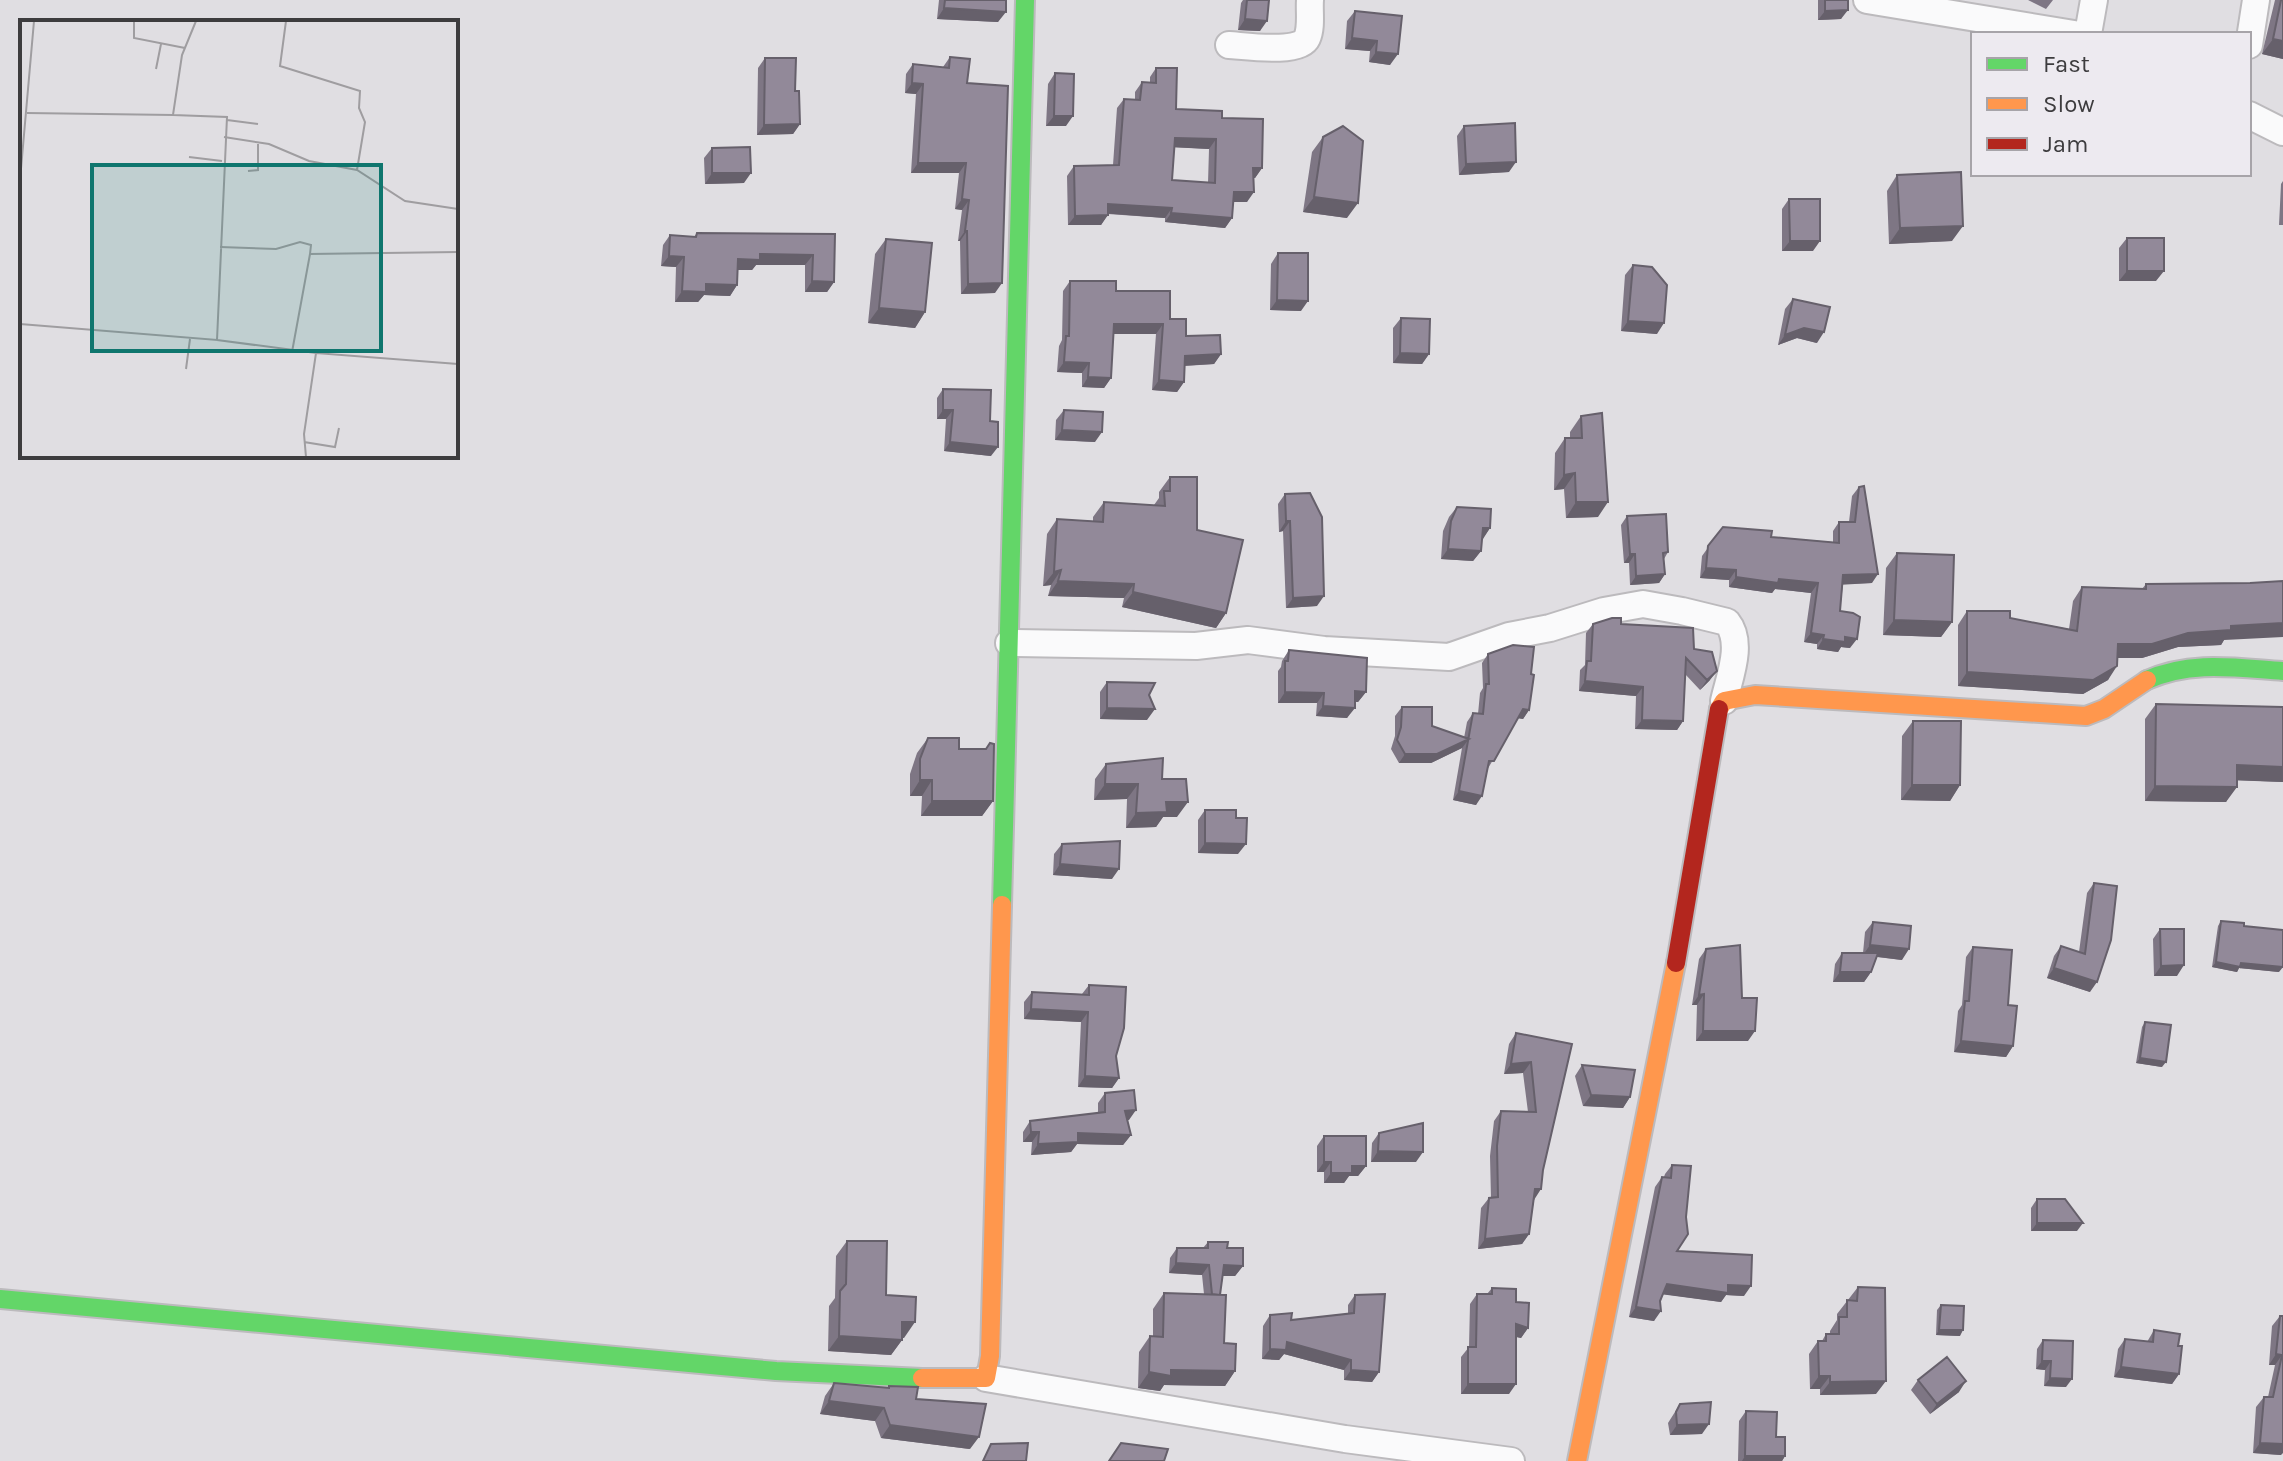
<svg xmlns="http://www.w3.org/2000/svg" width="2283" height="1461" font-family="Karla,sans-serif">
<style>
.lines{fill:none;stroke-linecap:round;stroke-linejoin:round}
.street-casing{stroke:#bcbabd;stroke-width:30}
.fast-casing{stroke:#bcbabd;stroke-width:22}
.slow-casing{stroke:#bcbabd;stroke-width:22}
.jam-casing{stroke:#bcbabd;stroke-width:22}
.street{stroke:#fafafb;stroke-width:26}
.fast{stroke:#63d668;stroke-width:18}
.slow{stroke:#ff974d;stroke-width:18}
.jam{stroke:#b3261e;stroke-width:18}
.wall{fill:#7e7684;fill-rule:evenodd}
.shaded-wall{fill:#66606b}
.building{fill:#928999;stroke:#66606b;stroke-width:2;fill-rule:evenodd}
.inset-road{fill:none;stroke:#9f9da0;stroke-width:2}
.view{fill:#0f766e;fill-opacity:0.15;stroke:#0f766e;stroke-width:4}
.inset-edge{fill:none;stroke:#3d3c3e;stroke-width:4}
</style>
<rect width="100%" height="100%" fill="#e0dee2"/>
<g class="lines">
<g class="street-casing">
<path id="street" d="M1867,0L2074,34
M2088,34L2094,0
M1229,45C1246,46 1300,54 1307,38C1312,27 1309,11 1310,0
M2249,45L2256,0
M2249,115L2283,132
M1009,643L1196,646L1248,640L1324,650L1449,657L1509,636L1550,628L1604,611L1643,604L1682,611L1727,622C1744,643 1729,678 1724,701
M986,1378L1345,1439L1511,1461"/>
</g>
<g class="fast-casing">
<path id="fast" d="M2147,680C2191,660 2237,668 2283,671
M1002,905L1025,0
M0,1299L776,1371L922,1378"/>
</g>
<g class="slow-casing">
<path id="slow" d="M1719,709L1724,701L1755,695L2086,716L2104,709L2147,680
M922,1378H986L990,1356L1002,905
M1577,1461L1676,963"/>
</g>
<g class="jam-casing">
<path id="jam" d="M1676,963L1719,709"/>
</g>
<use href="#street" class="street"/>
<use href="#fast" class="fast"/>
<use href="#slow" class="slow"/>
<use href="#jam" class="jam"/>
</g>
<path class="wall" d="M939,0H1006L998,22L937,19Z
M1243,0H1269L1260,31L1238,30L1241,3Z
M1818,0H1848L1841,19L1818,20Z
M2028,0H2053L2046,9Z
M2275,0H2283V59L2262,54Z
M1355,11L1402,16L1390,65L1369,62L1370,51L1345,49L1347,21Z
M950,57L967,83L995,293L961,294L960,241H958L962,210L955,209L959,173H911L916,94L905,93L906,74L913,64L943,67Z
M765,58L795,91L800,124L793,134L757,135L758,68Z
M1156,68L1176,109L1222,118L1262,168L1255,178H1253L1247,202H1233L1232,218L1225,228L1165,222V218L1108,214L1101,225H1068L1067,176L1074,166L1113,165L1117,108L1124,99H1135V92L1142,82L1150,83V77ZM1174,147L1209,149L1208,183L1172,180Z
M1055,73L1066,126H1046L1048,84Z
M1464,126L1509,172L1459,175L1457,136Z
M1323,137L1347,218L1303,212L1312,152Z
M712,148L744,183L705,184L704,158Z
M1897,175L1952,241L1889,244L1887,191Z
M2283,181V225H2279L2281,184Z
M1789,199L1813,251H1782V209Z
M697,233L835,234L834,282L827,292H805V265H756L752,270H738L737,285L730,296L704,295L698,302H675L676,267L661,266L663,245L670,235L694,237Z
M2127,238L2156,281H2119V248Z
M886,239L925,312L915,328L868,323L875,254Z
M1278,253L1301,311L1270,310L1271,264Z
M1633,265L1657,334L1621,331L1625,275Z
M1070,281L1116,291L1170,319L1186,336L1221,354L1214,364L1185,366L1184,382L1177,392L1152,390L1156,334H1113L1111,378L1104,388L1082,387V373L1057,372L1059,346L1062,340L1063,291Z
M1793,299L1817,343L1797,338L1778,345L1785,309Z
M1401,318L1429,354L1422,364L1393,363V328Z
M943,389L990,421L991,456L944,451L946,419H937V398Z
M1064,410L1095,442L1055,440L1056,420Z
M1581,416L1598,517L1566,518L1564,489L1554,490L1555,453L1565,438H1570V432Z
M1170,477L1197,530L1226,613L1216,628L1122,607L1124,598L1048,596L1051,585L1043,586L1047,534L1057,519L1093,521V517L1104,502L1154,505L1159,498V492Z
M1859,487L1872,583L1843,584L1840,611L1850,648L1841,647L1838,652L1817,649V644L1804,642L1811,593L1775,589L1772,593L1729,587V580L1700,578L1702,556L1723,527L1771,537L1833,542V531L1839,522H1849L1852,496Z
M1285,494L1317,606L1286,608L1283,531L1279,532L1278,504Z
M1457,507L1490,528L1482,539L1481,551L1473,561L1441,559L1443,531L1449,517Z
M1627,516L1668,552L1664,559L1665,574L1659,583L1630,585L1629,563H1624L1621,525Z
M1897,553L1952,622L1941,637L1883,635L1886,568Z
M2146,584L2224,640L2221,645L2178,647L2142,658H2118L2108,680L2083,694L1958,686V625L1967,611L2010,618L2069,629L2073,601L2082,587L2142,589Z
M1593,624H1621L1694,649L1710,680L1700,690L1685,674L1683,721L1677,730L1635,729L1636,696L1579,691L1580,670L1585,665L1586,633Z
M1289,650L1366,692L1358,702H1355L1347,718L1316,716L1317,703H1278V671L1281,667L1282,661Z
M1488,654L1531,674L1529,710L1523,719L1518,718L1487,770L1476,805L1453,800L1462,748L1431,763H1399L1391,749L1395,736V716L1402,707L1432,726L1464,738L1467,722L1473,713L1478,714L1480,693L1483,688L1482,663Z
M1107,682L1149,695L1147,720L1100,719V692Z
M2156,704L2283,782L2237,780L2226,802L2145,801V719Z
M1913,721L1960,785L1950,801L1901,800L1902,736Z
M928,738L959,749L993,801L982,816H921L922,796H910V774L917,753Z
M1106,764L1162,779L1177,817H1163L1156,827L1126,828L1127,799L1094,800L1095,779Z
M1205,810L1238,854L1198,853V820Z
M1062,844L1112,879L1053,875L1054,854Z
M2094,883L2090,992L2047,978L2054,956L2061,946L2079,952L2087,893Z
M2221,921L2244,926L2279,972L2239,968L2237,972L2212,967L2218,926Z
M1873,922L1902,960L1877,957L1871,972L1864,982H1833L1835,964L1842,953H1863L1865,932Z
M2160,929L2177,976H2154L2153,939Z
M1973,947L2013,1046L2006,1057L1954,1052L1958,1011L1962,1005L1966,957Z
M1706,949L1742,998L1748,1041H1696L1697,1005H1692L1699,959Z
M1089,985L1116,1056L1119,1078L1112,1088L1078,1087L1081,1022L1024,1019V1002L1032,992L1082,994Z
M2145,1022L2162,1067L2136,1063L2142,1027Z
M1516,1033L1572,1044L1534,1200L1529,1234L1522,1244L1478,1249L1481,1208L1489,1198H1491L1490,1156L1494,1121L1501,1111L1528,1112L1523,1073L1504,1074L1509,1044Z
M1582,1065L1630,1097L1623,1108L1583,1106L1575,1076Z
M1105,1093L1129,1120H1127L1131,1135L1123,1145L1077,1144L1071,1152L1031,1155L1032,1142H1023V1132L1030,1121L1098,1113V1103Z
M1379,1133L1416,1162H1371L1372,1143Z
M1324,1136L1366,1166L1358,1176H1349L1344,1183H1324V1172H1317V1146Z
M1672,1165L1677,1251L1744,1296L1726,1295L1721,1302L1663,1294L1654,1321L1629,1317L1655,1187L1662,1177H1664L1665,1174Z
M2037,1199L2077,1231H2031V1208Z
M847,1241L886,1295L904,1338L902,1337V1340L891,1355L828,1351L829,1306L835,1298L836,1256Z
M1208,1242L1227,1248L1243,1266L1235,1276H1223L1220,1295L1224,1343L1235,1371L1225,1386L1164,1385L1160,1391L1138,1388L1139,1352L1150,1336H1153V1309L1164,1293L1204,1294L1202,1275L1169,1273L1170,1258L1177,1248H1203Z
M1858,1287L1876,1394L1820,1395V1389H1810L1809,1354L1818,1341H1822L1826,1334H1830V1331L1837,1320V1314Z
M1492,1288L1516,1302L1528,1328L1521,1338L1516,1337L1509,1394H1461V1357L1469,1347L1470,1304L1477,1294H1487Z
M1355,1295L1379,1372L1372,1382L1344,1380V1370L1284,1354L1279,1360L1262,1359L1263,1326L1270,1315L1291,1320L1348,1314V1305Z
M1941,1305L1960,1336L1936,1335L1937,1310Z
M2280,1316H2283L2281,1455L2253,1453L2256,1407L2264,1397H2268L2275,1365H2269L2272,1326Z
M2154,1330L2178,1346L2179,1374L2172,1384L2114,1377L2118,1349L2125,1339L2147,1342Z
M2043,1340L2066,1387L2044,1386L2045,1370L2036,1369L2037,1349Z
M1918,1380L1959,1392L1930,1414L1911,1390Z
M834,1383L887,1388L889,1386L916,1399L970,1449L881,1438L875,1421L820,1414L825,1396Z
M1680,1404L1702,1434L1670,1435L1668,1423Z
M1746,1411L1785,1456L1782,1461H1738L1739,1421Z"/>
<path class="shaded-wall" d="M944,8L1006,12L998,22L937,19Z
M1848,10L1841,19L1818,20L1825,11Z
M1245,19L1267,21L1260,31L1238,30Z
M1352,38L1377,41L1370,51L1345,49Z
M2273,39L2283,41V59L2262,54Z
M1376,52L1398,54L1390,65L1369,62Z
M912,83L923,84L916,94L905,93Z
M1054,116H1073L1066,126H1046Z
M800,124L793,134L757,135L764,125Z
M1175,138L1216,139L1209,149L1168,147Z
M1516,162L1509,172L1459,175L1466,164Z
M918,163H966L959,173H911Z
M1253,168H1262L1255,178L1246,177Z
M712,173H751L744,183L705,184Z
M1234,192H1254L1247,202H1227Z
M1314,197L1358,203L1347,218L1303,212Z
M962,199L969,200L962,210L955,209Z
M1108,204L1172,208L1165,218L1101,213Z
M1171,213L1232,218L1225,228L1165,222Z
M1108,215L1101,225H1068L1075,216Z
M1963,226L1952,241L1889,244L1900,228Z
M965,231H967L960,241H958Z
M1790,241H1820L1813,251H1782Z
M760,254L813,255L805,265H756L752,270H731L738,259Z
M669,256L684,257L676,267L661,266Z
M2127,271H2164L2156,281H2119Z
M812,281L834,282L827,292H805Z
M1002,283L995,293L961,294L968,284Z
M706,284L737,285L730,296L704,295L698,302H675L682,291Z
M1277,300L1308,301L1301,311L1270,310Z
M879,308L925,312L915,328L868,323Z
M1628,321L1664,323L1657,334L1621,331Z
M1114,324H1163L1156,334H1107Z
M1804,328L1824,332L1817,343L1797,338L1778,345L1785,335Z
M1400,353L1429,354L1422,364L1393,363Z
M1221,354L1214,364L1178,366L1185,356Z
M1064,362L1089,363L1082,373L1057,372Z
M1088,377L1111,378L1104,388L1082,387Z
M1159,380L1184,382L1177,392L1152,390Z
M943,410H953L946,419H937Z
M1062,430L1102,432L1095,442L1055,440Z
M950,442L998,447L991,456L944,451Z
M1575,473L1564,489L1554,490L1564,475Z
M1576,502H1608L1598,517L1566,518Z
M1286,521H1290L1283,531L1279,532Z
M1483,528H1490L1483,539L1475,538Z
M1448,549L1481,551L1473,561L1441,559Z
M1630,554H1635L1629,563H1624Z
M1706,568L1736,570L1729,580L1700,578Z
M1061,570L1051,585L1043,586L1054,572Z
M1665,574L1659,583L1630,585L1636,576Z
M1878,574L1872,583L1837,585L1843,575Z
M1736,577L1779,579L1818,583L1811,593L1775,589L1772,593L1729,587Z
M1058,581L1134,584L1124,598L1048,596Z
M1133,592L1226,613L1216,628L1122,607Z
M1324,596L1317,606L1286,608L1293,598Z
M1894,620L1952,622L1941,637L1883,635Z
M2283,623V637L2224,640L2221,645L2178,647L2142,658H2108L2118,644L2231,626Z
M1811,633L1824,635L1817,644L1804,642Z
M1845,637L1857,639L1850,648L1841,647L1838,652L1817,649L1823,639Z
M2117,666L2108,680L2083,694L1958,686L1967,672Z
M1717,671L1710,680L1700,690L1707,680Z
M1585,681L1643,687L1636,696L1579,691Z
M1355,691L1366,692L1358,702L1348,701Z
M1285,692L1324,693L1317,703H1278Z
M1323,706L1355,708L1347,718L1316,716Z
M1107,708L1155,709L1147,720L1100,719Z
M1523,709L1529,710L1523,719L1517,718Z
M1642,720L1683,721L1677,730L1635,729Z
M1469,739L1462,748L1431,763H1399L1405,754Z
M2237,765L2283,767V782L2226,780Z
M920,780H932L922,796H910Z
M1105,784H1138L1127,799L1094,800Z
M1912,785H1960L1950,801L1901,800Z
M2155,786L2237,787L2226,802L2145,801Z
M1459,791L1482,796L1476,805L1453,800Z
M932,801H993L982,816H921Z
M1166,802H1188L1177,817H1163L1156,827L1126,828L1136,813Z
M1205,843L1246,844L1238,854L1198,853Z
M1060,864L1119,869L1112,879L1053,875Z
M1870,945L1909,949L1902,960L1863,955Z
M2216,962L2241,963L2283,967L2279,972L2239,968L2237,972L2212,967Z
M2184,965L2177,976H2154L2161,966Z
M2054,968L2097,982L2090,992L2047,978Z
M1840,972H1871L1864,982H1833Z
M1704,994L1697,1005H1692L1699,995Z
M1031,1009L1088,1012L1081,1022L1024,1019Z
M1703,1031H1755L1748,1041H1696Z
M1961,1041L2013,1046L2006,1057L1954,1052Z
M2140,1058L2166,1062L2162,1067L2136,1063Z
M1531,1062L1523,1073L1504,1074L1511,1064Z
M1085,1076L1119,1078L1112,1088L1078,1087Z
M1591,1095L1630,1097L1623,1108L1583,1106Z
M1136,1110L1129,1120L1118,1121L1125,1111Z
M1031,1132H1039L1032,1142H1023Z
M1078,1133L1131,1135L1123,1145L1077,1144L1071,1152L1031,1155L1038,1144Z
M1378,1151L1423,1152L1416,1162H1371Z
M1324,1162H1331L1324,1172H1317Z
M1352,1166H1366L1358,1176H1349L1344,1183H1324L1331,1173Z
M1535,1189H1541L1534,1200Z
M2037,1223H2083L2077,1231H2031Z
M1529,1234L1522,1244L1478,1249L1485,1239Z
M1176,1263L1209,1265L1202,1275L1169,1273Z
M1224,1265L1243,1266L1235,1276H1217Z
M1667,1284L1728,1285L1751,1286L1744,1296L1726,1295L1721,1302L1660,1294Z
M1636,1307L1661,1311L1654,1321L1629,1317Z
M902,1322H915L904,1338L891,1337Z
M1516,1324L1528,1328L1521,1338L1509,1335Z
M1939,1330H1963L1960,1336L1936,1335Z
M839,1336L902,1340L891,1355L828,1351Z
M1287,1342L1351,1360L1344,1370L1284,1354L1279,1360L1262,1359L1270,1349Z
M2276,1354L2282,1355L2275,1365H2269Z
M2042,1361H2051L2045,1370L2036,1369Z
M2121,1367L2179,1374L2172,1384L2114,1377Z
M1171,1370L1235,1371L1225,1386L1164,1385L1160,1391L1138,1388L1149,1372Z
M1351,1370L1379,1372L1372,1382L1344,1380Z
M1819,1376H1830L1820,1389H1810Z
M2050,1378L2072,1379L2066,1387L2044,1386Z
M1886,1381L1876,1394L1820,1395L1830,1382Z
M1966,1381L1959,1392L1930,1414L1937,1404Z
M1468,1384H1516L1509,1394H1461Z
M829,1401L884,1408L875,1421L820,1414Z
M1709,1424L1702,1434L1670,1435L1677,1425Z
M890,1425L979,1437L970,1449L881,1438Z
M2260,1443L2283,1444V1453L2281,1455L2253,1453Z
M1745,1456H1785L1782,1461H1742Z"/>
<path class="building" d="M945,0H1006V12L944,8Z
M1247,0H1269L1267,21L1245,19Z
M1825,0H1848V10L1825,11Z
M2281,0H2283V41L2273,39Z
M1355,11L1402,16L1398,54L1376,52L1377,41L1352,38Z
M950,57L970,59L967,83L1008,86L1002,283L968,284L967,231H965L969,200L962,199L966,163H918L923,84L912,83L913,64L949,68Z
M765,58H796L795,91H799L800,124L764,125Z
M1156,68H1177L1176,109L1222,111V118L1263,119L1262,168H1253L1254,192H1234L1232,218L1171,213L1172,208L1108,204V215L1075,216L1074,166L1119,165L1124,99L1140,100L1142,82L1156,83ZM1175,138L1216,139L1215,183L1172,180Z
M1055,73L1074,74L1073,116H1054Z
M1515,123L1516,162L1466,164L1464,126Z
M1343,126L1363,141L1358,203L1314,197L1323,137Z
M750,147L751,173H712V148Z
M1961,172L1963,226L1900,228L1897,175Z
M1789,199H1820V241H1790Z
M697,233L835,234L834,282L812,281L813,255L760,254V260L738,259L737,285L706,284V292L682,291L684,257L669,256L670,235L696,237Z
M2127,238H2164V271H2127Z
M886,239L932,243L925,312L879,308Z
M1278,253H1308V301L1277,300Z
M1633,265L1652,267L1667,285L1664,323L1628,321Z
M1070,281H1116V291H1170V319H1186V336L1220,335L1221,354L1185,356L1184,382L1159,380L1163,324H1114L1111,378L1088,377L1089,363L1064,362L1066,336H1069Z
M1793,299L1830,307L1824,332L1804,328L1785,335Z
M1401,318L1430,319L1429,354L1400,353Z
M943,389L991,390L990,421L998,422V447L950,442L953,410H943Z
M1064,410L1103,412L1102,432L1062,430Z
M1602,413L1608,502H1576L1575,473L1564,475L1565,438H1582L1581,416Z
M1170,477H1197V530L1243,540L1226,613L1133,592L1134,584L1058,581L1061,570L1054,572L1057,519L1103,522L1104,502L1165,506L1164,491H1170Z
M1864,486L1878,574L1843,575L1840,611L1853,613L1860,617L1857,639L1845,637V642L1823,639L1824,635L1811,633L1818,583L1779,579L1778,583L1736,577V570L1706,568L1708,546L1723,527L1772,531L1771,537L1839,543V522H1855L1859,487Z
M1310,493L1322,517L1324,596L1293,598L1290,521H1286L1285,494Z
M1457,507L1491,509L1490,528H1483L1481,551L1448,549L1451,521Z
M1666,514L1668,552L1663,553L1665,574L1636,576L1635,554H1630L1627,516Z
M1897,553L1954,555L1952,622L1894,620Z
M2283,581V623L2231,626V630L2188,633L2152,644H2118L2117,666L2093,680L1967,672V611H2010V618L2077,631L2082,587L2146,589V584L2250,583Z
M1612,618H1621V624L1693,628L1694,649L1712,652L1717,671L1707,680L1686,658L1683,721L1642,720L1643,687L1585,681L1587,661H1591L1593,624Z
M1513,645L1534,647L1531,674L1534,675L1529,710L1523,709L1494,761H1489L1482,796L1459,791L1473,713L1483,714L1486,684H1489L1488,654Z
M1289,650L1367,658L1366,692L1355,691V708L1323,706L1324,693L1285,692V661H1288Z
M1107,682L1155,683L1149,695L1155,709L1107,708Z
M2156,704L2283,707V767L2237,765V787L2155,786Z
M1402,707H1432V726L1469,739L1437,754H1405L1397,740L1401,727Z
M1913,721H1961L1960,785H1912Z
M928,738H959V749H986L990,743L994,744L993,801H932V780H920V759Z
M1163,758L1162,779H1186L1188,802H1166L1167,812L1136,813L1138,784H1105L1106,764Z
M1205,810H1236V818H1247L1246,844L1205,843Z
M1120,841L1119,869L1060,864L1062,844Z
M2094,883L2117,886L2111,940L2097,982L2054,968L2061,946L2085,954Z
M2221,921L2244,923V926L2283,930V967L2241,963L2240,967L2216,962Z
M1873,922L1911,926L1909,949L1870,945Z
M2160,929H2184V965L2161,966Z
M1740,945L1742,998H1757L1755,1031H1703L1704,994L1699,995L1706,949Z
M1973,947L2012,950L2008,1005L2017,1006L2013,1046L1961,1041L1965,1001H1969Z
M1842,953H1878L1871,972H1840Z
M1089,985L1126,987L1124,1028L1116,1056L1119,1078L1085,1076L1088,1012L1031,1009L1032,992L1089,995Z
M2145,1022L2171,1025L2166,1062L2140,1058Z
M1516,1033L1572,1044L1543,1170L1541,1189H1535L1529,1234L1485,1239L1489,1198L1498,1197L1497,1146L1501,1111L1536,1112L1531,1062L1511,1064Z
M1582,1065L1635,1070L1630,1097L1591,1095Z
M1134,1090L1136,1110L1125,1111L1131,1135L1078,1133V1142L1038,1144L1039,1132H1031L1030,1121L1105,1112V1093Z
M1423,1123V1152L1378,1151L1379,1133Z
M1324,1136H1366V1166H1352V1173H1331V1162H1324Z
M1672,1165L1691,1166L1686,1217L1688,1234L1677,1251L1752,1255L1751,1286L1728,1285V1293L1667,1284L1660,1301L1661,1311L1636,1307L1662,1177L1671,1178Z
M2037,1199H2065L2083,1223H2037Z
M847,1241H887L886,1295L916,1297L915,1322H902V1340L839,1336L840,1291L846,1284Z
M1208,1242H1228L1227,1248H1243V1266L1224,1265L1220,1295L1212,1294L1209,1265L1176,1263L1177,1248H1208Z
M1858,1287L1885,1288L1886,1381L1830,1382V1376H1819L1818,1341H1826V1334H1839V1317H1847V1300L1857,1301Z
M1492,1288L1516,1289V1302L1529,1303L1528,1328L1516,1324V1384H1468V1347H1476L1477,1294H1492Z
M1164,1293L1226,1295L1224,1343L1236,1344L1235,1371L1171,1370V1376L1149,1372L1150,1336L1163,1337Z
M1385,1294L1379,1372L1351,1370V1360L1287,1342L1286,1350L1270,1349V1315L1292,1313L1291,1320L1354,1313L1355,1295Z
M1941,1305L1964,1306L1963,1330H1939Z
M2280,1316H2283V1444L2260,1443L2264,1397H2273L2282,1355L2276,1354Z
M2154,1330L2180,1334L2178,1346H2182L2179,1374L2121,1367L2125,1339L2153,1342Z
M2043,1340L2073,1341L2072,1379L2050,1378L2051,1361H2042Z
M1947,1357L1966,1381L1937,1404L1918,1380Z
M834,1383L889,1388V1386L918,1387L916,1399L986,1404L979,1437L890,1425L884,1408L829,1401Z
M1711,1402L1709,1424L1677,1425L1676,1412L1680,1404Z
M1746,1411L1777,1412L1776,1437H1785V1456H1745Z
M1028,1443L1026,1461H983L991,1444Z
M1121,1443L1168,1449L1164,1461H1109Z"/>
<g transform="translate(20 20)">
<rect width="438" height="438" fill="#e0dee2"/>
<path class="inset-road" d="M114,1V18L165,28M266,1L260,46L340,71L339,88L345,102L337,150M136,49L141,24M7,93L153,95L162,35L176,1M207,100L238,104M204,117L249,124L289,141L337,150L385,181L438,189M169,137L202,141M228,151L238,150V124M0,160L14,1M200,227L256,229L280,222L291,225L290,234M0,304L197,320L207,97L153,95M197,320L296,333M272,332L290,234L438,232M166,349L170,319M284,422L315,427L319,408M286,437L284,414L296,333L438,344"/>
<path class="view" d="M72,145H361V331H72Z"/>
<rect width="438" height="438" class="inset-edge"/>
</g>
<rect x="1971" y="32" width="280" height="144" fill="#edeaf0" stroke="#a7a4a9" stroke-width="2"/>
<rect x="1987" y="58" width="40" height="12" fill="#63d668" stroke="#a7a4a9" stroke-width="2"/>
<text x="2043" y="72" font-size="24" fill="#3d3c3e">Fast</text>
<rect x="1987" y="98" width="40" height="12" fill="#ff974d" stroke="#a7a4a9" stroke-width="2"/>
<text x="2043" y="112" font-size="24" fill="#3d3c3e">Slow</text>
<rect x="1987" y="138" width="40" height="12" fill="#b3261e" stroke="#a7a4a9" stroke-width="2"/>
<text x="2043" y="152" font-size="24" fill="#3d3c3e">Jam</text>
</svg>
